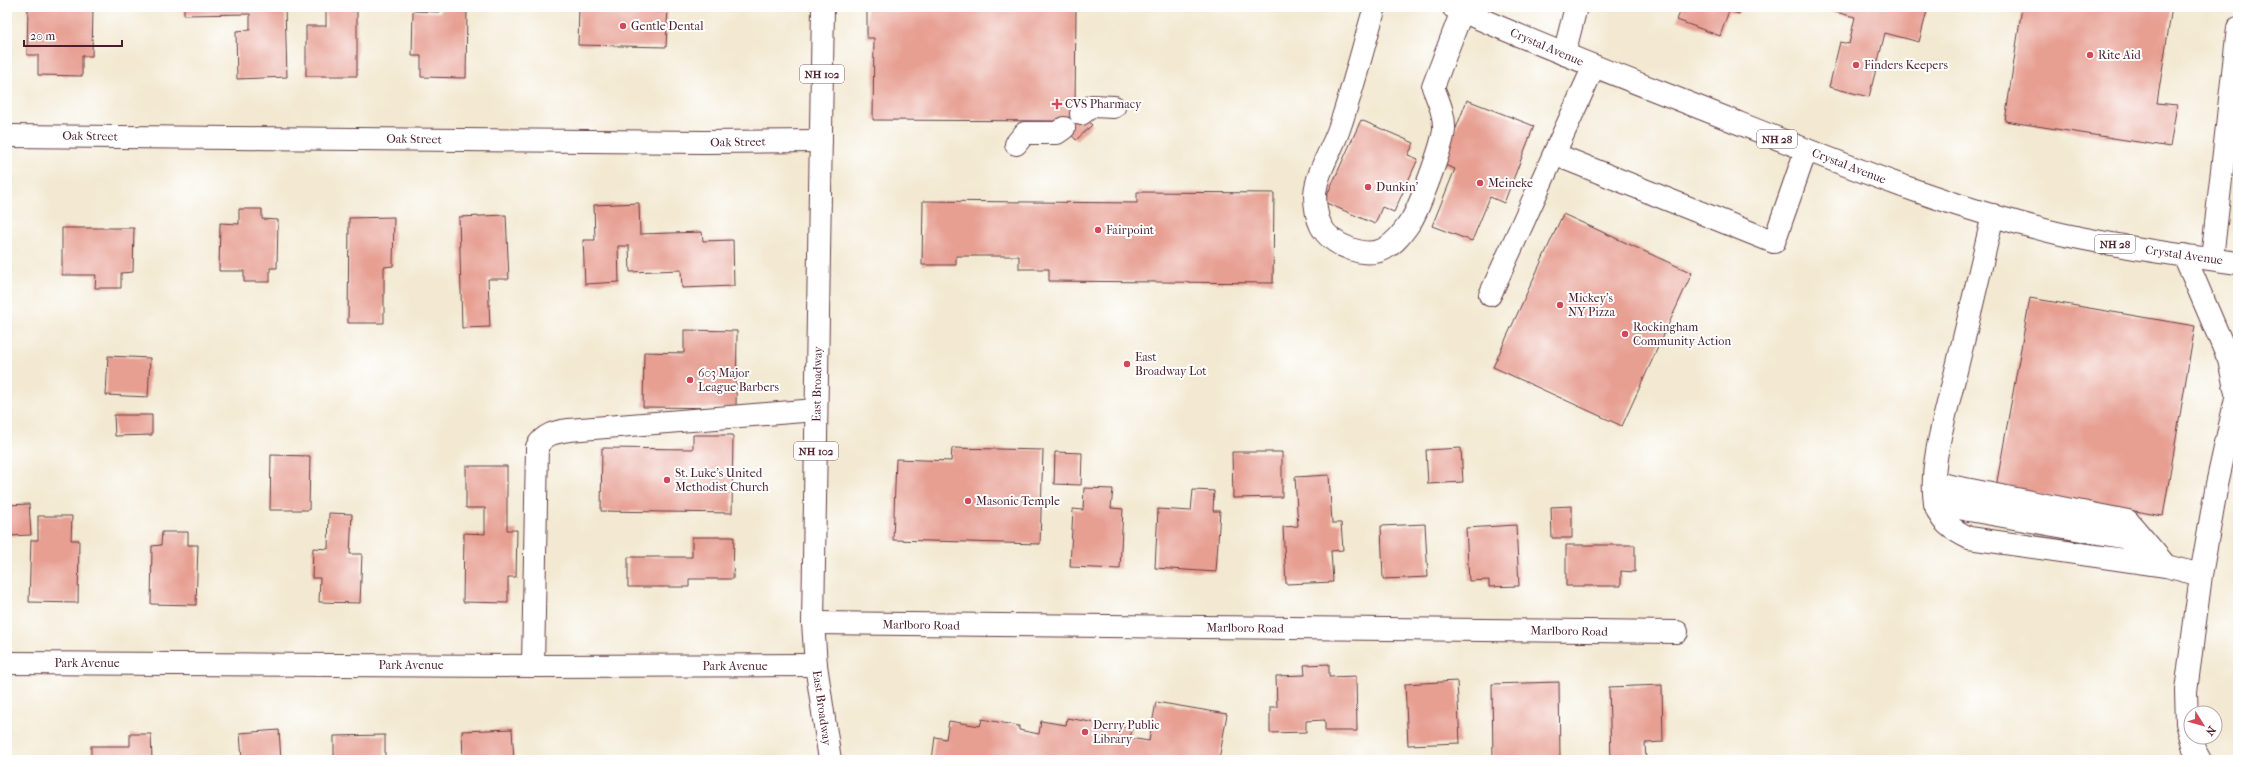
<svg xmlns="http://www.w3.org/2000/svg" width="2245" height="767" font-family="'IM FELL French Canon',serif">
<style>
.building{fill:#e79f92}
.lines{fill:none;stroke-linecap:round;stroke-linejoin:round}
.minor-casing{stroke:#633d44;stroke-width:24}
.major-casing{stroke:#633d44;stroke-width:24}
.minor{stroke:#fff;stroke-width:22}
.major{stroke:#fff;stroke-width:22}
.poi-dot{fill:#d1495b;stroke:#fff;stroke-width:1.5}
.labels{text-anchor:middle;dominant-baseline:central;stroke-width:4;stroke-linejoin:round;paint-order:stroke}
.shield{fill:#fff;stroke:#80626b;stroke-width:1}
.shield-label{font-size:11px;font-weight:bold;fill:#4a1f2b}
.poi-label{font-size:12px;fill:#4a1f2b;stroke:#fff;text-anchor:start}
.street-label{font-size:12px;fill:#4a1f2b;stroke:#fff}
</style>
<rect width="100%" height="100%" fill="#fff"/>
<filter id="ink" filterUnits="userSpaceOnUse"><feTurbulence type="fractalNoise" baseFrequency=".025" numOctaves="2"/><feDisplacementMap in="SourceGraphic" scale="8" xChannelSelector="R" yChannelSelector="G"/><feConvolveMatrix kernelMatrix="1 2 1 2 8 2 1 2 1" color-interpolation-filters="sRGB"/></filter>
<filter id="wash" filterUnits="userSpaceOnUse"><feTurbulence type="fractalNoise" baseFrequency=".012" numOctaves="4" result="noise"/><feDisplacementMap in="SourceGraphic" scale="16" xChannelSelector="R" yChannelSelector="G"/><feGaussianBlur stdDeviation="0.9" result="paint"/><feColorMatrix in="noise" values="0 0 0 0 0 0 0 0 0 0 0 0 0 0 0 0 0 1.4 0 .05"/><feComposite in="paint" operator="in"/></filter>
<g filter="url(#wash)">
<rect width="100%" height="100%" fill="#f3e9d2"/>
<g id="blocks">
<path class="building" d="M28,7H93L92,56H82V76L38,75V55H27Z
M184,7H285L287,77L237,79L236,31L250,30V14L184,15Z
M326,7H357V76H306V26H326Z
M440,7H467L466,78L421,77V56H412L413,11L440,12Z
M579,7H668L666,47L578,45Z
M867,7H1076L1075,107L1092,125L1076,140L1059,121L873,120L874,38H867Z
M1682,7H1741L1739,14L1729,11L1720,36L1677,20Z
M1832,7H1928L1919,42L1885,33L1869,97L1829,87L1840,42L1849,44L1855,17L1831,11Z
M2022,7H2172L2157,103L2177,105L2170,147L2005,121Z
M1467,100L1534,126L1504,203L1490,197L1472,241L1432,226L1455,169L1442,164Z
M1361,120L1414,143L1408,155L1418,159L1394,212L1382,207L1375,224L1324,202Z
M1137,192L1274,193L1273,283L1049,281V269H1019V256H956V265H922L923,201L1137,203Z
M639,203L640,234L702,232L703,241L733,240L734,286L682,288L681,270L630,272L629,246H618L619,282L585,284L583,240H595L594,205Z
M239,209H262V219L278,220L277,268H270V282H244V271H219L220,223L239,224Z
M1563,214L1692,273L1622,426L1493,367Z
M506,215L509,279H488L490,327L462,328L459,217Z
M394,217L393,266L384,267V323H348L349,218Z
M62,228H134L133,272L121,273V288H95L96,275H62Z
M2030,298L2195,326L2163,516L1996,487Z
M684,330L737,331L736,408L643,407L644,352L684,353Z
M108,356L150,358L148,397L106,395Z
M114,415H152V435L115,436Z
M693,435H733L732,513L601,511L602,448L693,449Z
M952,448L1043,450L1040,544L893,540L896,459L951,461Z
M1461,448L1463,482L1428,484L1426,450Z
M1055,452L1082,453L1081,485L1054,484Z
M1232,452H1282V497L1233,498Z
M271,455L310,456L309,510H270Z
M466,466H507V530H517L516,577H508V603L463,602L464,533L485,534V508H466Z
M1329,475L1332,523H1341L1343,550L1331,551L1333,582L1286,584L1283,527L1298,526L1295,477Z
M1084,488L1113,489L1111,508L1123,509L1120,569L1070,567L1073,509L1083,510Z
M1193,490L1214,491L1213,511H1220L1216,572L1155,568L1158,509L1191,511Z
M29,504L31,535L7,536V505Z
M1572,506V538H1552L1551,507Z
M329,513L352,514L350,554H362L360,603L319,602L320,578H312L313,548L328,549Z
M38,516H72L71,540H79L78,603L29,602L31,540H38Z
M1425,524L1428,577L1383,579L1381,526Z
M1516,525L1519,586L1489,587V580L1469,581L1466,528Z
M162,532H188V545H198L196,605L151,604L152,546L161,545Z
M692,537H734L733,579H689V587H628V557H692Z
M1566,545H1635V572L1621,571V586H1566Z
M1329,664V677L1356,676L1357,731H1325V720L1306,721V732L1270,733V707H1277L1276,676L1305,675L1304,665Z
M1457,681L1460,743L1408,745L1405,684Z
M1559,682L1560,760H1493L1492,684Z
M1662,685L1663,742L1645,743L1646,760H1611L1609,687Z
M1156,702L1227,714L1219,760H932L935,737L946,739L949,721L980,726L982,719L1019,726V730L1039,734L1041,721L1066,725L1067,718L1132,729L1130,738L1149,741Z
M512,729L514,760H463L462,731Z
M279,730L281,760H242L240,733Z
M130,734H151L152,760H91V746H130Z
M385,735V760H334V736Z"/>
</g>
</g>
<g filter="url(#ink)">
<use href="#blocks" fill-opacity="0" stroke="#633d44" stroke-width="1"/>
<g class="lines">
<g class="minor-casing">
<path id="minor" d="M1375,7C1363,47 1353,89 1339,129C1332,150 1317,171 1315,194C1315,205 1316,216 1321,226C1331,245 1365,259 1384,249C1396,243 1404,231 1411,221C1420,206 1442,147 1444,130C1445,115 1438,100 1433,87L1462,11
M1564,54L1576,7
M1081,114L1092,106L1114,107
M7,136L703,142L821,141
M1016,144L1025,133H1057L1064,128
M1554,154L1774,242L1806,150
M1993,215C1980,271 1967,327 1953,383C1945,418 1929,467 1935,502C1938,521 1953,530 1969,538L2166,566L2201,575L2186,691L2187,723L2194,749L2200,760
M2184,255L2229,360L2236,393
M2212,259L2238,28
M1490,295L1594,66
M1935,483L2128,521L2166,566
M1935,504L2127,538L2143,556
M2201,575L2217,484L2238,389
M813,623L1677,632
M7,663L533,666L816,665
M533,666L537,447C544,434 555,432 569,430L816,410"/>
</g>
<g class="major-casing">
<path id="major" d="M823,7L813,623L816,665L830,760
M1453,7C1544,48 1638,83 1731,120C1839,163 1948,207 2061,234C2120,247 2179,255 2238,263"/>
</g>
<use href="#minor" class="minor"/>
<use href="#major" class="major"/>
</g>
</g>
<g class="poi-dot">
<circle cx="623" cy="26" r="4"/>
<circle cx="2090" cy="55" r="4"/>
<circle cx="1856" cy="65" r="4"/>
<path d="M1055 98h4v4h4v4h-4v4h-4v-4h-4v-4h4z"/>
<circle cx="1480" cy="183" r="4"/>
<circle cx="1368" cy="187" r="4"/>
<circle cx="1098" cy="230" r="4"/>
<circle cx="1560" cy="305" r="4"/>
<circle cx="1625" cy="334" r="4"/>
<circle cx="1127" cy="364" r="4"/>
<circle cx="690" cy="380" r="4"/>
<circle cx="667" cy="480" r="4"/>
<circle cx="968" cy="501" r="4"/>
<circle cx="1085" cy="732" r="4"/>
</g>
<g class="labels">
<g class="shield">
<rect x="800" y="65" width="44" height="18" rx="3"/>
<rect x="1757" y="130" width="40" height="18" rx="3"/>
<rect x="2095" y="235" width="40" height="18" rx="3"/>
<rect x="794" y="442" width="44" height="18" rx="3"/>
</g>
<g class="shield-label">
<text x="822" y="74">NH 102</text>
<text x="1777" y="139">NH 28</text>
<text x="2115" y="244">NH 28</text>
<text x="816" y="451">NH 102</text>
</g>
<g class="poi-label">
<text x="631" y="26">Gentle Dental</text>
<text x="2098" y="55">Rite Aid</text>
<text x="1864" y="65">Finders Keepers</text>
<text x="1065" y="104">CVS Pharmacy</text>
<text x="1488" y="183">Meineke</text>
<text x="1376" y="187">Dunkin'</text>
<text x="1106" y="230">Fairpoint</text>
<text x="1568" y="298">Mickey's<tspan x="1568" dy="14">NY Pizza</tspan></text>
<text x="1633" y="327">Rockingham<tspan x="1633" dy="14">Community Action</tspan></text>
<text x="1135" y="357">East<tspan x="1135" dy="14">Broadway Lot</tspan></text>
<text x="698" y="373">603 Major<tspan x="698" dy="14">League Barbers</tspan></text>
<text x="675" y="473">St. Luke's United<tspan x="675" dy="14">Methodist Church</tspan></text>
<text x="976" y="501">Masonic Temple</text>
<text x="1093" y="725">Derry Public<tspan x="1093" dy="14">Library</tspan></text>
</g>
<g class="street-label">
<text transform="translate(1547 47) rotate(23)">Crystal Avenue</text>
<text transform="translate(90 136) rotate(1)">Oak Street</text>
<text transform="translate(414 139) rotate(1)">Oak Street</text>
<text transform="translate(738 142) rotate(-1)">Oak Street</text>
<text transform="translate(1849 166) rotate(21)">Crystal Avenue</text>
<text transform="translate(2184 255) rotate(8)">Crystal Avenue</text>
<text transform="translate(817 384) rotate(-89)">East Broadway</text>
<text transform="translate(921 625) rotate(1)">Marlboro Road</text>
<text transform="translate(1245 628) rotate(1)">Marlboro Road</text>
<text transform="translate(1569 631) rotate(1)">Marlboro Road</text>
<text x="87" y="663">Park Avenue</text>
<text x="411" y="665">Park Avenue</text>
<text x="735" y="666">Park Avenue</text>
<text transform="translate(822 708) rotate(82)">East Broadway</text>
</g>
</g>
<rect width="2245" height="767" fill="none" stroke="#fff" stroke-width="24"/>
<g transform="translate(2203 725) rotate(127)"><circle r="19" fill="#ffffff" stroke="#b7a5aa"/>
<path d="M0-3L7 15L0 10L-7 15Z" fill="#d1495b"/>
<text y="-6" font-size="11" font-weight="bold" text-anchor="middle" fill="#4a1f2b">N</text>
</g>
<path d="M24 40v6h98v-6" fill="none" stroke="#4a1f2b" stroke-width="2"/>
<text x="30" y="40" font-size="12" fill="#4a1f2b" stroke="#ffffff" stroke-width="3" paint-order="stroke">20 m</text>
</svg>
